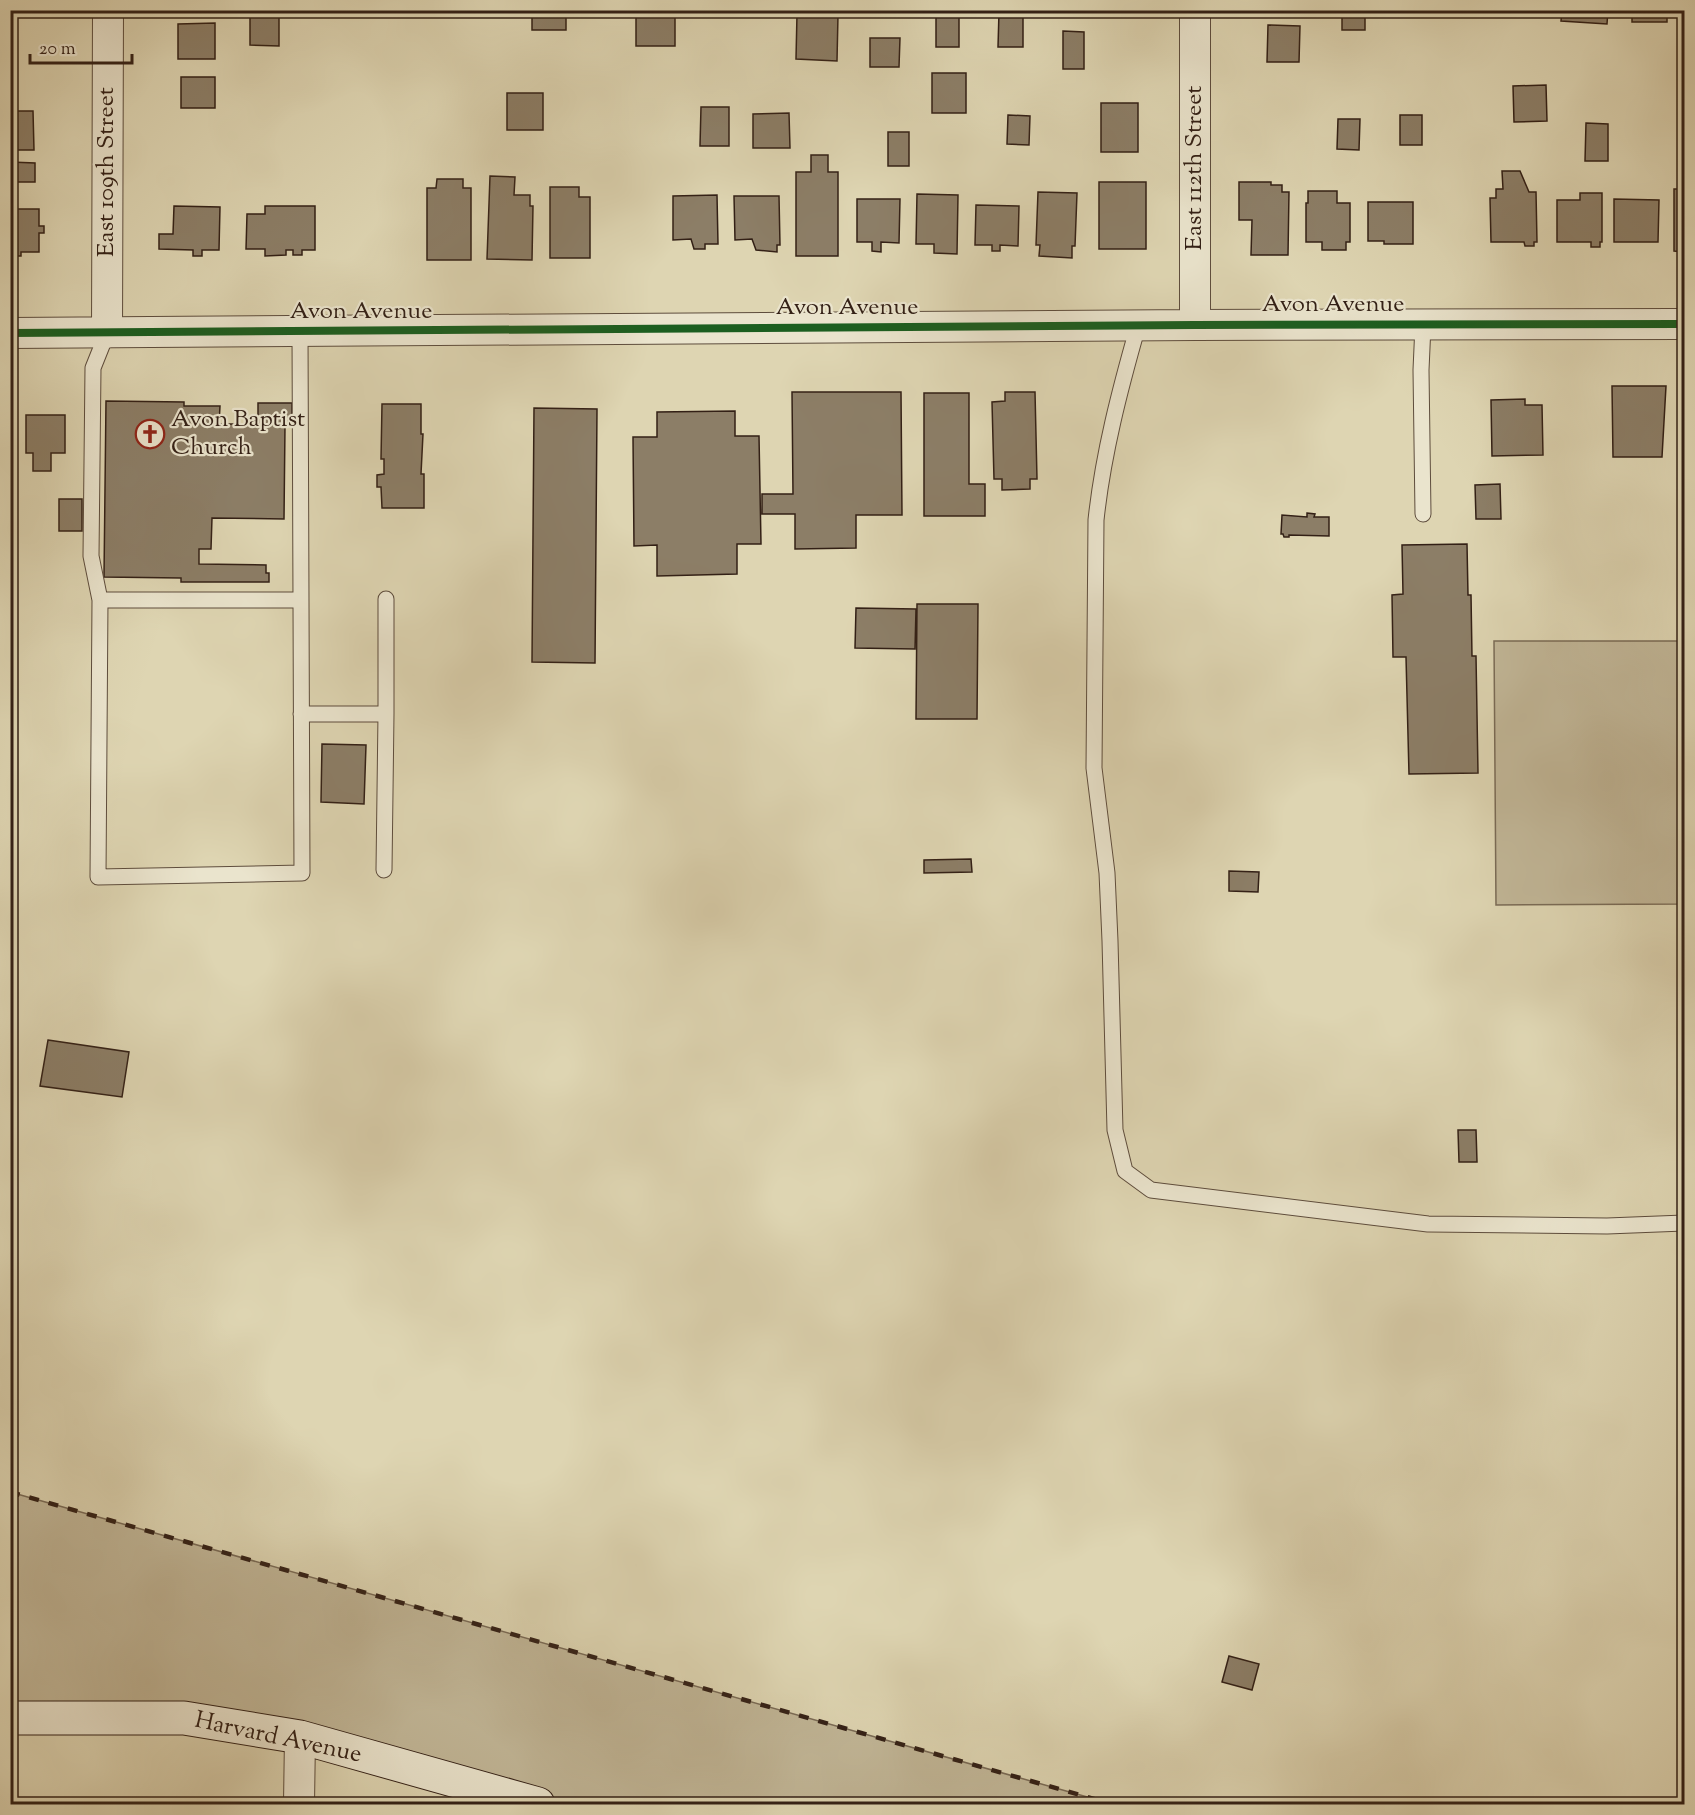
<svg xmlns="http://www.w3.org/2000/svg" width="1695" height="1815" font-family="'Sorts Mill Goudy',serif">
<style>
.green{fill:#c1b697;stroke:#7a6b56;stroke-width:1.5}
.building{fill:#8c7e67;stroke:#332016;stroke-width:1.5}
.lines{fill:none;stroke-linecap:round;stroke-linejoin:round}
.service-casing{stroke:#5e4d3d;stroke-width:17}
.minor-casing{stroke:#5e4d3d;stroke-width:32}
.secondary-casing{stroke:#332016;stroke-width:35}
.service{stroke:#eae4cd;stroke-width:15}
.minor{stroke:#eae4cd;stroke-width:30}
.secondary{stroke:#eae4cd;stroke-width:33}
.rail{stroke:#332016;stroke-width:4.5;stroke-dasharray:10 10;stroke-linecap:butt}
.cycleway-casing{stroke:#eae4cd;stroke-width:11}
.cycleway{stroke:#1b5e20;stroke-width:8}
.labels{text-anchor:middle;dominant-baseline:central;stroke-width:4.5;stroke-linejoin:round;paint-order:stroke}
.street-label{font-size:24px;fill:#332016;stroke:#eae4cd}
.poi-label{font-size:24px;fill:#332016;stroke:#eae4cd;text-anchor:start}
</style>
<rect width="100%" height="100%" fill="#ded5b2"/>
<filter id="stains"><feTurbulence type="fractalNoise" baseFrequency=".00333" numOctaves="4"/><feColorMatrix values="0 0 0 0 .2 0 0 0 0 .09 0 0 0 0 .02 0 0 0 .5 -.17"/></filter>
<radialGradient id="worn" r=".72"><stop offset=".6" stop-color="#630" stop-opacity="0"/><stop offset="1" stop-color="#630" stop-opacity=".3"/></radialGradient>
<path class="green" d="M1494,641H1684V904L1496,905Z
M10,1492L1112,1804H538L300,1737L11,1718Z"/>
<path class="building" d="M532,10H566V30H532Z
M1342,10H1365V30H1342Z
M1562,10H1608L1607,24L1561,21Z
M1632,10H1667V22H1632Z
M250,11H279V46L250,45Z
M999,12H1023V47H998Z
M636,13H675V46H636Z
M797,14L838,15L837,61L796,59Z
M936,15L959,16V47H936Z
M215,23V59H178V24Z
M1268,25L1300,26L1299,62H1267Z
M1063,31L1084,32V69H1063Z
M870,38H900L899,67H870Z
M932,73H966V113H932Z
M181,77H215V108H181Z
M1546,85L1547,121L1514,122L1513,86Z
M507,93H543V130H507Z
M1101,103H1138V152H1101Z
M701,107H729V146H700Z
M10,111H33L34,150H10Z
M789,113L790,148H753V114Z
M1008,115L1030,116L1029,145L1007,144Z
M1400,115H1422V145H1400Z
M1338,119H1360L1359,150L1337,149Z
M1586,123L1608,124V161H1585Z
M888,132H909V166H888Z
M811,155H828V172H838V256H796V172H811Z
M10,162L35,163V182H17V175H10Z
M1502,171H1520L1529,192H1536L1537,242H1534V246H1525L1524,242H1491L1490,198H1496V189H1503Z
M490,176L515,177L514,195H530V206H533L532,260L487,259Z
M437,179H463V188H471V260H427V188H436Z
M1099,182H1146V249H1099Z
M1239,182H1271V185H1282V192H1289L1288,255H1251L1252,220H1239Z
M550,187H579V197H590V258H550Z
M1674,189H1684V252L1674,251Z
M1308,191H1337V203H1350V242H1346V250H1322V242H1306V203H1308Z
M1038,192L1077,193L1075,246H1072V258L1039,256L1040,245H1036Z
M1580,193H1602V242H1600V247H1591V242H1557V200H1580Z
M917,194L958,195L957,254L934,253V244H916Z
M717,195L718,244H705V249H694L691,239L673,240V196Z
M734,196H779L780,245H777V252L756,250L752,239L735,240Z
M857,199H900L899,243L881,242V252L872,251V242H857Z
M1614,199L1659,200L1658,242H1614Z
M1368,202H1413V244H1384V241H1368Z
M976,205L1019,206L1018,246L1000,245V251H992V245H975Z
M174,206L220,207L219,250H202V256H193V250L159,249V234H173Z
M265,206H315V250H302V255H293V250H286V255L265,256V249H246L247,214H265Z
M10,209H39V226H44V233H39V252H21V256H11Z
M1612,386H1666L1662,457H1613Z
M792,392H901L902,515H856V548L795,549V514H762V494H793Z
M1005,392H1035L1037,479H1030V489L1002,490V479H994L992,402L1005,401Z
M924,393H969V484H985V516H924Z
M1525,399V405H1542L1543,455L1492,456L1491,400Z
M106,401L184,402V406H220L219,424H258V403H292V426H285L284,519L212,518L211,549H199V564L266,565V573H269V582H181V578L104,577Z
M382,404H421V434H423L421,474H424V508H382L381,487H377V475L384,474V459H381Z
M534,408L597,409L595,663L532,662Z
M735,411V436H759L761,544H737V574L657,576V545L634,546L633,437H657V412Z
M26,415H65V453H51V471H33V453H26Z
M1500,484L1501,519H1476L1475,485Z
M59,499H82V531H59Z
M1307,513L1315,514L1314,517H1329V536L1289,535V537H1284L1283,534H1281L1282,515L1307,517Z
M1467,544L1468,595H1471L1472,656H1476L1478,773L1409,774L1406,657H1393L1392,595L1403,594L1402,545Z
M917,604H978L977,719H916Z
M856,608L916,609L915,649L855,648Z
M322,744L366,745L364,804L321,802Z
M971,859L972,872L924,873V860Z
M1229,871L1259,872L1258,892L1229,891Z
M48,1040L129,1052L122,1097L40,1086Z
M1458,1130H1476L1477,1162H1459Z
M1229,1656L1259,1664L1252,1690L1222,1682Z"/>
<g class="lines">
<g class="service-casing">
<path id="service" d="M1138,326C1120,389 1103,454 1096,520L1094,768L1107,873L1110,941L1115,1130L1125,1171L1151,1190L1428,1224L1607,1226L1684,1223
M107,333L93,368L91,556L100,600L98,877L302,873L300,332
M1423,514L1421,370L1423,325
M100,600H301
M301,714H386V599
M384,870L386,714"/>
</g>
<g class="minor-casing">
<path id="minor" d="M1195,325V10
M10,333L1195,325L1684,324
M107,333L108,10
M299,1804L300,1737"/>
</g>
<g class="secondary-casing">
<path id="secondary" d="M10,1718H184L300,1737L538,1804"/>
</g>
<use href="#service" class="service"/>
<use href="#minor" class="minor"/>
<use href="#secondary" class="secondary"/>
<path class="rail" d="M10,1492L1112,1804"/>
<g class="cycleway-casing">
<path id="cycleway" d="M10,333L1195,325L1684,324"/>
</g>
<use href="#cycleway" class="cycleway"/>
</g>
<defs>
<g id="church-ring" transform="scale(1.5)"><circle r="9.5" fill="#eae4cd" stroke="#8f2418" stroke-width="1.5"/><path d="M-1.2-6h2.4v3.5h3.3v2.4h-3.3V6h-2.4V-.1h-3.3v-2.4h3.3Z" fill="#8f2418"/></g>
</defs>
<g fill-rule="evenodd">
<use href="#church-ring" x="150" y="434"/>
</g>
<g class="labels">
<g class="street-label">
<text transform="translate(1195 168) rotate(-90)">East 112th Street</text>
<text transform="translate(107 172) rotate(-90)">East 109th Street</text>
<text x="1333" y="305">Avon Avenue</text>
<text x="847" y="308">Avon Avenue</text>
<text x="361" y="312">Avon Avenue</text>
<text transform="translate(278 1738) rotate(12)">Harvard Avenue</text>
</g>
<g class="poi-label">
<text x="171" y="420">Avon Baptist<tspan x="171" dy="28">Church</tspan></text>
</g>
</g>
<rect width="1695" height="1815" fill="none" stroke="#ded5b2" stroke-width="36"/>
<rect x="12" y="12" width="1671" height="1791" fill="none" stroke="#332016" stroke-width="3"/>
<rect x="18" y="18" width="1659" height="1779" fill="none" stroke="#332016" stroke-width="1.5"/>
<path d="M30 54v9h102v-9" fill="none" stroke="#332016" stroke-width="3"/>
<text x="39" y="54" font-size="18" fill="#332016" stroke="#eae4cd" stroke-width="4.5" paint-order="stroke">20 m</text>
<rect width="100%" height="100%" filter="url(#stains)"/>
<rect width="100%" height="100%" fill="url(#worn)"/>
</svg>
